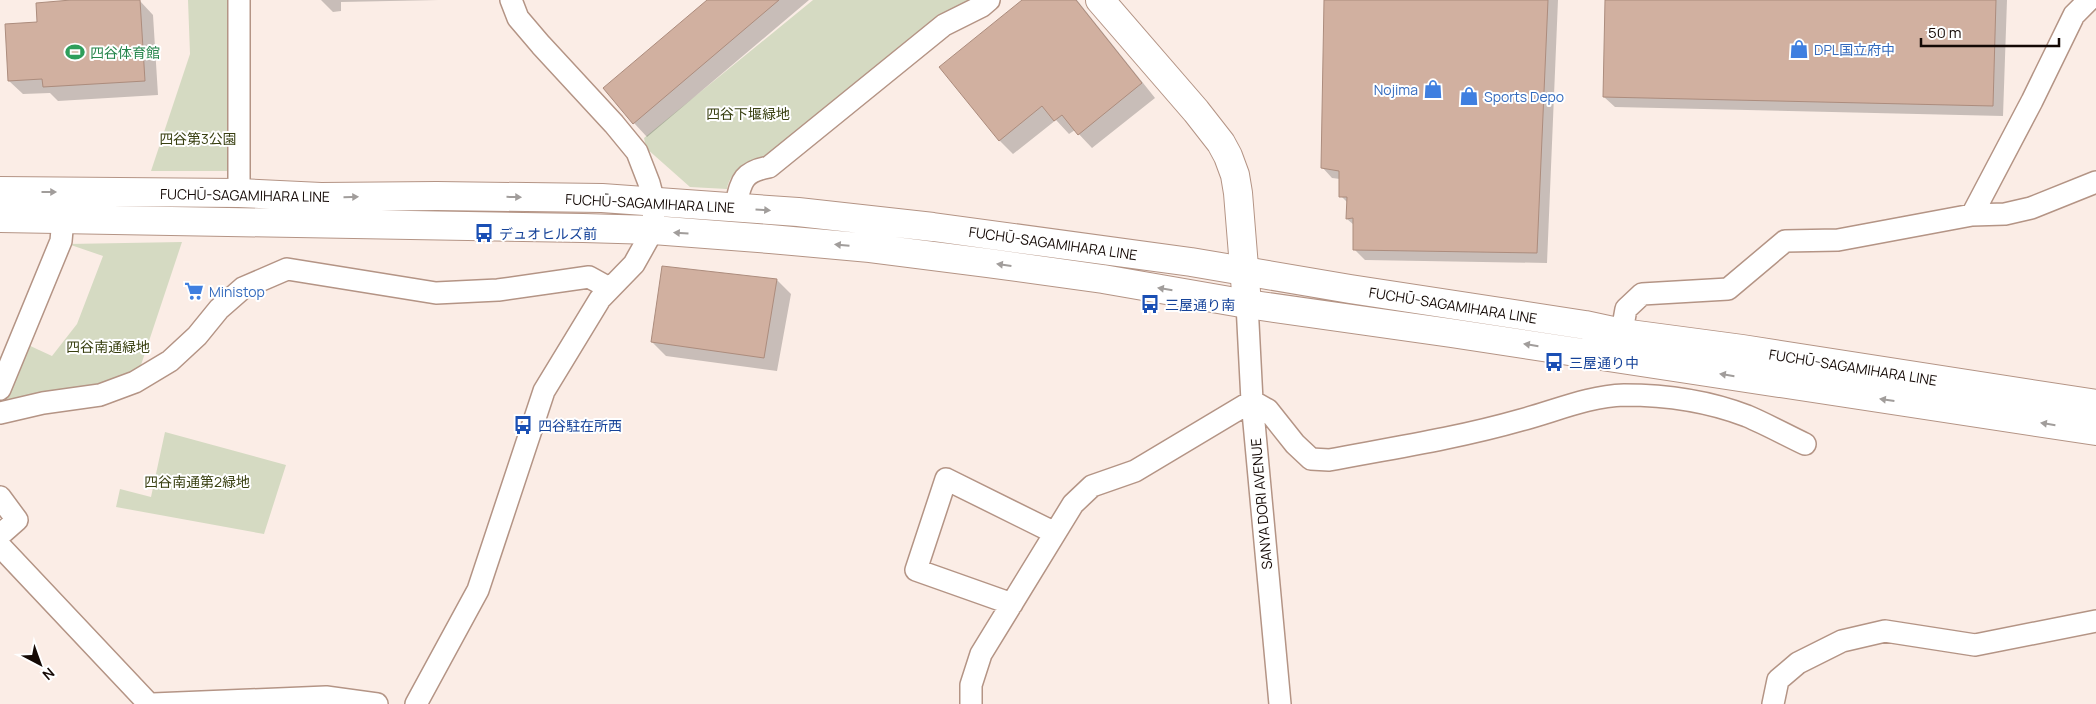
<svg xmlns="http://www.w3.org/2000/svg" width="2096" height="704" font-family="Manrope,'Noto Sans JP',sans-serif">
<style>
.green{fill:#d5dac2}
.shadow{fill:#0003}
.building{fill:#d1b0a0;stroke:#ac8c7d}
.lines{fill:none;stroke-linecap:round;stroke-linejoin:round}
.minor-casing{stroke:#b49485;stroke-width:24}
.tertiary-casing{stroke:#b49485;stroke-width:30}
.primary-casing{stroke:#b49485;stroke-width:30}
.minor{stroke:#fff;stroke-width:21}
.tertiary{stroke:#fff;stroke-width:28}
.primary{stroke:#fff;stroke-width:28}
.oneway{fill:#a19d9b}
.labels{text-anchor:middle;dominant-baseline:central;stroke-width:4;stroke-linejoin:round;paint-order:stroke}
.shop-label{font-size:14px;fill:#366cbe;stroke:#fff;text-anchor:start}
.leisure-label{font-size:14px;fill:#27864d;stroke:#fff;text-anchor:start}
.park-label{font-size:14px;fill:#383f10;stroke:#fff}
.street-label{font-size:14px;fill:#140905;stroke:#fff}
.transit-label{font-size:14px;fill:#164399;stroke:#fff;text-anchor:start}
</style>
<rect width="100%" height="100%" fill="#fbede6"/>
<path class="green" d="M188,0H230L231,171H151L190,54Z
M813,0H977L763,160C747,165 730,170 727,189L690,187L646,148L644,138Z
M182,242L138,374L97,390L0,409L26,344L52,356L77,324L103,256L68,244Z
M165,432L286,465L264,534L116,507L120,489L151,497Z"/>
<path class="shadow" d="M73,0L140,1L153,15L158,95L58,101L50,93L23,94L9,81L39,23Z
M321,0H439L341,2V11L333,12Z
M709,0H809L647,137L634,123Z
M1024,0H1077L1155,98L1092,148L1075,130L1069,134L1056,120L1013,154L1000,141L940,67Z
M1325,0H1558L1547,263L1365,260L1354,249V225L1347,219L1348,203L1341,196L1340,179L1332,178L1322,167Z
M1607,0H2007L2003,116L1615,107L1604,97Z
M777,280L791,294L777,371L666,356L652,342Z"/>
<path class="building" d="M71,0H140L145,81L43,87L42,79L8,81L5,24L37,22L36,3Z
M707,0H779L633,124L603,88Z
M1022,0H1076L1142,83L1078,135L1062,115L1054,121L1042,106L999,141L939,67Z
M1324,0H1548L1537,253L1353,250V218L1346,219L1347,197H1339V171L1321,168Z
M1605,0H1996L1993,106L1603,97Z
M662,266L777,279L764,358L651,342Z"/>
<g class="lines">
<g class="minor-casing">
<path id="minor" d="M239,193V0
M735,208C741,184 740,172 769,167L944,25L982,6L989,0
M1972,215L2032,101L2074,15L2089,0
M1247,304L1252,401L1280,704
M1619,348L1626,309L1642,294L1728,289L1785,241L1838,240L1972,215L2005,214L2031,208L2096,182
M0,389L61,241L63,219
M0,413L43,403L100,395L135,382L170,361L197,336L219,309L243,288L287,269L436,293L498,290L589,277L609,288
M0,497L17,520L0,535
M0,546L149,704
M1012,604L916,570L946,479L1055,533
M153,704L326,697L377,704
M416,704L478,590L544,391L600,299L634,264L653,230L654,202L649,183L637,152L614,124L541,45L518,18L511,0
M971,704V685L981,654L1073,504L1092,486L1135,471L1252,401L1268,410L1295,444L1311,459L1329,460C1393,448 1458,438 1521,420C1555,411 1589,396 1624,395C1665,395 1708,401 1747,416C1766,424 1786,435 1805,444
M1773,704L1778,680L1798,663L1842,641L1885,631L1975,645L2096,621"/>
</g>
<g class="tertiary-casing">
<path id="tertiary" d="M1100,0L1196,111L1221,143L1228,156L1235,175L1238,193L1247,304"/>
</g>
<g class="primary-casing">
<path id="primary" d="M0,191L239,193L321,197L437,196L602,198L798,212L933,227L1191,262L1350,289L1585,325L1622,333L1742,349L2096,404
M0,218L583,228L653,230L770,239L870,248L988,263L1103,279L1247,304L1451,333L2096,431"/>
</g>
<use href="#minor" class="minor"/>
<use href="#tertiary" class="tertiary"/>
<use href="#primary" class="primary"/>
</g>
<defs><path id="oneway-solid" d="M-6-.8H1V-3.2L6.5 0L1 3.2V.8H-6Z" transform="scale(1.25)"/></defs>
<g class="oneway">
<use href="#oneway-solid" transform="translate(49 192)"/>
<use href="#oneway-solid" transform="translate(351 197) rotate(-1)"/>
<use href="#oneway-solid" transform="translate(514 197) rotate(1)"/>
<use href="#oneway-solid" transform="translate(763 210) rotate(4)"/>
<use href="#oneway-solid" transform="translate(681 233) rotate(-176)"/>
<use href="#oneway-solid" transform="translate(842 245) rotate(-175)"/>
<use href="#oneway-solid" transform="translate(1004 265) rotate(-172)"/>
<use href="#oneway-solid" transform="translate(1165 289) rotate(-171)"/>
<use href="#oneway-solid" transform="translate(1531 345) rotate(-171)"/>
<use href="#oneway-solid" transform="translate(1727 375) rotate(-171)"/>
<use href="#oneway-solid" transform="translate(1887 400) rotate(-172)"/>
<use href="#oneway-solid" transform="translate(2048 424) rotate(-171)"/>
</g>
<defs>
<g id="shop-bare" transform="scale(1.5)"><path d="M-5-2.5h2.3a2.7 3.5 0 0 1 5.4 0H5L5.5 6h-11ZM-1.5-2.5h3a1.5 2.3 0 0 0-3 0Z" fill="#3f7fe0" stroke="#fff" stroke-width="2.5" paint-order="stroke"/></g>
<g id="stadium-bare" transform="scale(1.5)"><path d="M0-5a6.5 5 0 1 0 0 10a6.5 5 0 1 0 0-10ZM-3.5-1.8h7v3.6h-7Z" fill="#2e9e5b" stroke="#fff" stroke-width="2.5" paint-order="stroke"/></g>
<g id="bus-bare" transform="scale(1.5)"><path d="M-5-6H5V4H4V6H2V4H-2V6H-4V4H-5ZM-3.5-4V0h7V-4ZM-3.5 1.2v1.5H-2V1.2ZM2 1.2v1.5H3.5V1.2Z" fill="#1a4fb4" stroke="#fff" stroke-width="2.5" paint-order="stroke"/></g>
<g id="supermarket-bare" transform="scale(1.5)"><path d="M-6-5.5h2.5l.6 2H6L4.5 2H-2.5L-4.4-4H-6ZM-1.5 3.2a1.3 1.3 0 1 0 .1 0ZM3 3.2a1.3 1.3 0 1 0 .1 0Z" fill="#3f7fe0" stroke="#fff" stroke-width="2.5" paint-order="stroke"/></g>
</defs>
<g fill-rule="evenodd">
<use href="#shop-bare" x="1799" y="49"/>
<use href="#stadium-bare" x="75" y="52"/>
<use href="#shop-bare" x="1433" y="89"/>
<use href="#shop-bare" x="1469" y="96"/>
<use href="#bus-bare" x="484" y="233"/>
<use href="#supermarket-bare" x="194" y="291"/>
<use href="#bus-bare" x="1150" y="304"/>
<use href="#bus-bare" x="1554" y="362"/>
<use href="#bus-bare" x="523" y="425"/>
</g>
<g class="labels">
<g class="shop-label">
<text x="1814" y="49">DPL国立府中</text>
<text x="1418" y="89" text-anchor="end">Nojima</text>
<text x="1484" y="96">Sports Depo</text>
<text x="209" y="291">Ministop</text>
</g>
<g class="leisure-label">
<text x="90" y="52">四谷体育館</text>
</g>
<g class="park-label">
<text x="748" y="113">四谷下堰緑地</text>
<text x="198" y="138">四谷第3公園</text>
<text x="108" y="346">四谷南通緑地</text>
<text x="197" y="481">四谷南通第2緑地</text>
</g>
<g class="street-label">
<text transform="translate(245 195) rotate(1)">FUCHŪ-SAGAMIHARA LINE</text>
<text transform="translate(650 203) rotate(3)">FUCHŪ-SAGAMIHARA LINE</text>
<text transform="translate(1053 243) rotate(8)">FUCHŪ-SAGAMIHARA LINE</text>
<text transform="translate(1453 305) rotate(9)">FUCHŪ-SAGAMIHARA LINE</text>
<text transform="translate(1853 367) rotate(9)">FUCHŪ-SAGAMIHARA LINE</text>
<text transform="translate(1261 504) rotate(-95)">SANYA DORI AVENUE</text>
</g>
<g class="transit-label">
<text x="499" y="233">デュオヒルズ前</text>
<text x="1165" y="304">三屋通り南</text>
<text x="1569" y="362">三屋通り中</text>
<text x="538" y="425">四谷駐在所西</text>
</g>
</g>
<g transform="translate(40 664) rotate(139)" stroke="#ffffff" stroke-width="4" paint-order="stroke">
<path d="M0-4L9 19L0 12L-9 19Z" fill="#140905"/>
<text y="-8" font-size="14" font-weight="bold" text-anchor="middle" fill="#140905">N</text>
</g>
<path d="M1921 38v8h138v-8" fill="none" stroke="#140905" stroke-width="2.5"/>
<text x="1928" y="38" font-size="15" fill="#140905" stroke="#ffffff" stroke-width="4" paint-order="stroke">50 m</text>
</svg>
